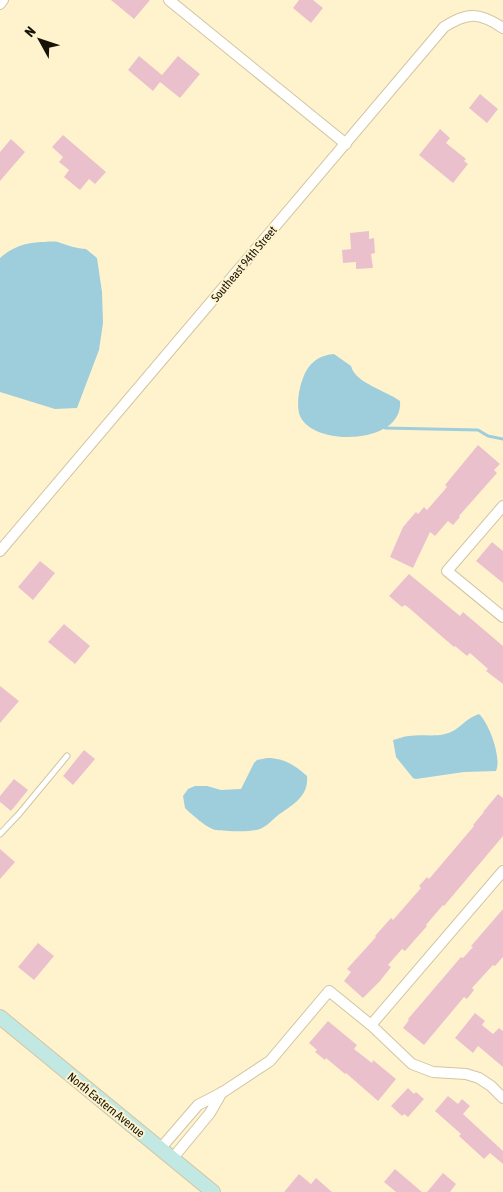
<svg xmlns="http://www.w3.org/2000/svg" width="503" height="1192" font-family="'Asap Condensed',sans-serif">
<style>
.water{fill:#9ecddc}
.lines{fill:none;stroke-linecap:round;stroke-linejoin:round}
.stream{stroke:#9ecddc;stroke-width:3}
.building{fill:#eac0cd}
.lane-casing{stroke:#d1c5a2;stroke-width:7}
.street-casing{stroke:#d1c5a2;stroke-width:12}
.secondary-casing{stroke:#d1c5a2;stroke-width:16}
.lane{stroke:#fff;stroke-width:5}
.street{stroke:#fff;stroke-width:10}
.secondary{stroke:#c2e8e4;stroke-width:14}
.labels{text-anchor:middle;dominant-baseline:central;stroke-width:4;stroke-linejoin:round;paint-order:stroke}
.street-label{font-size:12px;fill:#171306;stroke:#fff3ce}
</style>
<rect width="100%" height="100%" fill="#fff3ce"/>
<path class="water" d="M41,242C46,242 53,241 58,242C66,245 78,249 86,249L97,258L102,292L103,323L99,350L77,408L55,409L0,392V258C12,247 25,243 41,242Z
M334,354L351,366C355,383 387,391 400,401C404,445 313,447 300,416C296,406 299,388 303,378C308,364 318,355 334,354Z
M479,714C489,723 502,758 496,771L464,772L416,779L413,778L396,757L393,740C398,739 404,736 409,736C421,734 433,737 445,734C459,731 465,718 479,714Z
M267,758C284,758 295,765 307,776C309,797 292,805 277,816C272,820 268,825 262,828C253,833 226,831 216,830C208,829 191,814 185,808L183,796L188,789L195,786H207L221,790L241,789L254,763L257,760Z"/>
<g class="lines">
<path class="stream" d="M385,428L478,430L488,436L503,439"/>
</g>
<path class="building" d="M111,0H150L134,19Z
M299,0H313L323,8L311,23L293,8Z
M139,56L162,75L178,56L200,74L180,98L160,82L153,91L128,70Z
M480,94L498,109L487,123L469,108Z
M440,129L450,138L446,143L466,159L464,161L468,164L453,183L419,155Z
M63,135L106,172L95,184L89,179L80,190L64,177L69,170L59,162L63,157L52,147Z
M11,139L25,152L0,181V152Z
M369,231V239L374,238L375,253L371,254L373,268L356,269V262L343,263L342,250L351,249L350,233Z
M478,445L500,464L494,470L497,473L459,516L460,517L453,525L448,521L435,536L430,532L413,568L390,557L403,527L416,512L418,514L424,507L427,510L447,487L445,485Z
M492,542L503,551V583L476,561Z
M40,561L55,573L33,600L18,587Z
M409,574L460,616L463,612L503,646V684L486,671L488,669L470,653L467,656L455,646L454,647L409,608L405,605L402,607L389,596Z
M64,624L90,646L75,664L48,642Z
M0,686L19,701L0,723Z
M84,750L95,759L73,785L63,776Z
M14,779L28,790L11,811L0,802V796Z
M498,794L503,798V836L444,906L443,905L426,925L427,926L405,951L402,949L388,965L391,967L380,981L363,998L344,981L351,972L347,969L376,937L375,936L391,918L393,920L421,888L419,886L427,877L429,879L474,826L473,825L484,812H483Z
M0,849L15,862L0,879Z
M503,909V957L495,966L493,965L472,988L474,990L467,999L464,997L424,1045L403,1028L409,1020L408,1019L461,957L463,958L473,947L471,946Z
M38,943L54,956L34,980L18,967Z
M475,1013L485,1021L482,1025L493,1034L499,1028L503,1031V1067L478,1046L473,1053L455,1038Z
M328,1021L357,1045L354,1049L372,1063L373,1060L396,1079L378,1101L346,1073L345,1074L326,1058L325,1060L315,1052L317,1050L309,1043Z
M408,1088L414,1094L416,1092L424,1099L408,1117L404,1114L402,1116L391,1106Z
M448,1096L458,1104L462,1099L470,1106L463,1114L503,1151V1164L490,1153L484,1159L459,1136L461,1134L435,1111Z
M395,1169L422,1192H396L384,1182Z
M443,1173L456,1184L450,1192H427Z
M299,1174L311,1184L316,1178L332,1192H284Z"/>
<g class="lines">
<g class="lane-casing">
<path id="lane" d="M0,834L19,814L67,756"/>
</g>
<g class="street-casing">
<path id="street" d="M169,0L346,144
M0,4L3,0
M503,506L447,571L503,617
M0,551L444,27C468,12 479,12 503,28
M371,1025L503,871
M160,1149L198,1105L223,1092L270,1061L329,991L371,1025L412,1064L433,1072L466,1074L479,1078L491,1086L503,1098
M172,1159L210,1113L222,1092"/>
</g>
<g class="secondary-casing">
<path id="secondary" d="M0,1017L213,1192"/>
</g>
<use href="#lane" class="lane"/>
<use href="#street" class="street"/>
<use href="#secondary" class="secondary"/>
</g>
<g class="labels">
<g class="street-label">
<text transform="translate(244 264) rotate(-50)">Southeast 94th Street</text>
<text transform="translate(106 1105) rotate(39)">North Eastern Avenue</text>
</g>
</g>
<g transform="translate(40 40) rotate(310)" stroke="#fff3ce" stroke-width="4" paint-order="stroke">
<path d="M0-4L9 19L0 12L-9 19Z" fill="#171306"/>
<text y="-8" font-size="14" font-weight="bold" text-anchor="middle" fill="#171306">N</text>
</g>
</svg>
